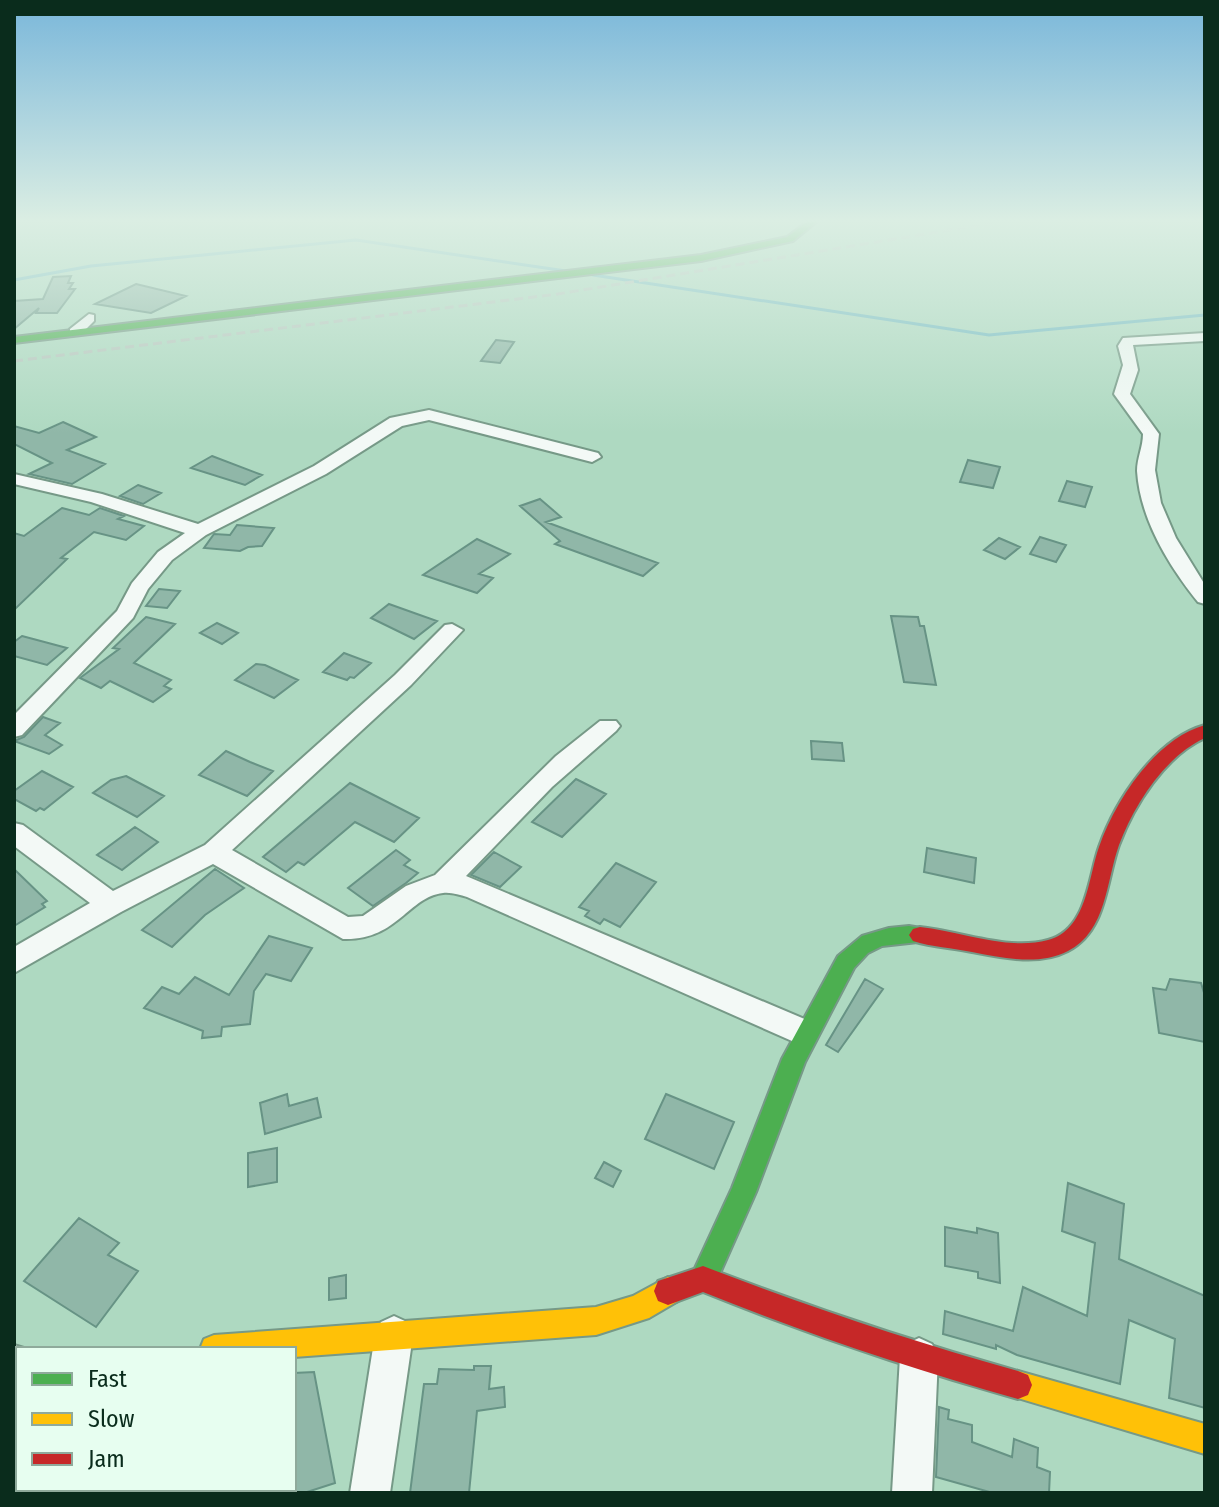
<svg xmlns="http://www.w3.org/2000/svg" width="1219" height="1507" font-family="'Fira Sans Condensed',sans-serif">
<style>
.lines{fill:none;stroke-linecap:round;stroke-linejoin:round}
.stream{stroke:#76bbc4;stroke-width:3}
.building{fill:#90b7a8;stroke:#679385;stroke-width:2}
.street-casing{stroke:#769987;stroke-width:4}
.fast-casing{stroke:#769987;stroke-width:4}
.slow-casing{stroke:#769987;stroke-width:4}
.jam-casing{stroke:#769987;stroke-width:4}
.street{fill:#f3f9f6;fill-rule:evenodd}
.fast{fill:#4caf50;fill-rule:evenodd}
.slow{fill:#ffc107;fill-rule:evenodd}
.jam{fill:#c62828;fill-rule:evenodd}
.rail{stroke:#b9c6bf;stroke-width:3;stroke-dasharray:9 5;stroke-linecap:butt}
</style>
<rect width="100%" height="100%" fill="#aed9c1"/>
<g class="lines">
<path class="stream" d="M593,275L989,335L1205,315
M14,280L91,266L356,240L566,271"/>
</g>
<path class="building" d="M71,276L68,283H73L69,289H75L57,313H36L39,308L14,329V301L43,299L53,277Z
M136,284L186,296L151,313L95,304Z
M496,340L514,342L500,363L481,361Z
M63,422L96,437L67,450L105,464L72,484L29,474L52,463L14,444V426L39,433Z
M212,456L262,475L245,485L191,468Z
M968,460L1000,467L993,488L960,482Z
M1067,481L1092,487L1085,507L1059,501Z
M138,485L161,493L143,504L120,496Z
M540,499L561,517L546,522L658,563L643,576L555,544L560,541L520,506Z
M62,508L89,515L100,508L124,516L118,519L144,526L126,540L94,532L61,558L67,559L14,610V533L24,536Z
M237,525L274,528L262,546L248,547L240,551L204,548L214,534L230,535Z
M1040,537L1066,545L1056,562L1030,554Z
M999,538L1020,547L1005,559L984,550Z
M477,539L510,554L479,574L493,578L477,593L423,575Z
M159,589L180,591L167,608L146,606Z
M389,604L417,614L437,621L414,639L371,618Z
M891,616L918,617L920,626H924L936,685L904,682Z
M146,617L175,624L134,663L171,680L164,686L171,689L153,702L110,681L101,688L80,678L119,649L113,648Z
M217,623L238,633L222,644L200,633Z
M22,636L67,648L47,665L14,656V642Z
M344,653L371,663L354,678L350,677L347,680L323,672Z
M256,664L265,665L298,680L274,698L235,680Z
M43,717L60,723L45,735L62,745L49,754L14,741L24,737Z
M811,741L842,743L844,761L812,759Z
M226,751L250,762L273,771L247,796L199,775Z
M42,771L73,787L44,810L40,808L36,811L14,799V791Z
M126,776L164,796L137,817L93,793L111,780Z
M576,779L606,794L562,837L532,822Z
M350,783L419,818L394,842L355,822L304,865L298,862L286,872L263,857Z
M135,827L158,842L122,870L97,855Z
M927,848L976,858L974,883L924,872Z
M396,850L410,860L404,865L418,873L406,883L373,906L348,888Z
M494,852L521,867L500,887L471,875Z
M616,863L656,882L620,927L604,919L600,924L585,916L589,911L579,907Z
M14,869L47,901L42,904L45,907L14,926Z
M215,869L244,888L205,915L172,947L142,930Z
M269,936L312,948L291,981L266,974L254,991L250,1024L222,1027L221,1036L202,1038L203,1031L144,1008L162,987L179,994L195,977L229,995Z
M865,979L883,989L838,1052L826,1045Z
M1170,979L1201,983L1205,996V1042L1159,1033L1153,988L1166,990Z
M287,1094L289,1106L317,1098L321,1117L265,1134L260,1103Z
M666,1094L734,1122L714,1169L645,1139Z
M277,1148V1182L248,1187V1153Z
M604,1162L621,1171L613,1187L595,1178Z
M1068,1183L1124,1204L1119,1259L1205,1296V1408L1169,1398L1175,1339L1129,1320L1120,1384L1017,1355L996,1345V1349L943,1334L945,1311L1013,1331L1023,1287L1087,1316L1095,1243L1062,1231Z
M79,1218L119,1243L108,1255L138,1271L96,1327L24,1281Z
M945,1227L977,1233V1228L998,1233L1000,1283L978,1278V1272L945,1266Z
M346,1275V1298L329,1300V1278Z
M474,1366H491L489,1389L504,1387L505,1407L477,1411L469,1493H410L424,1384H437L439,1369L474,1370Z
M314,1372L335,1483L304,1493H294V1373Z
M939,1407L949,1410L948,1419L972,1425V1442L1012,1457L1014,1439L1038,1448L1037,1467L1050,1472L1049,1493H993L936,1477Z"/>
<g class="lines">
<g class="street-casing">
<path id="street" d="M89,314L94,315V321L80,335H70V329Z
M1205,333V341L1133,345L1138,370L1130,394L1159,434L1155,470L1161,503L1176,538L1205,585V604L1198,602C1169,566 1140,519 1137,471C1137,458 1143,447 1143,434L1114,394L1123,365L1118,346L1123,338Z
M429,410L598,453L601,457L592,462L429,420L402,426L326,474L206,535L172,560L148,589L133,618L22,735L14,737V715L117,611L132,583L158,552L185,533L91,502L14,484V474L102,494L198,524L314,466L390,418Z
M452,624L463,630L411,685L232,850L348,917L363,916L406,886L435,875L556,756L600,721H616L620,726L616,731L552,787L466,876L814,1023L818,1032L814,1041L803,1045L792,1041L467,897C460,895 451,892 443,893C408,897 397,941 343,939L213,864L121,912L14,973V947L90,903L14,846V823L23,825L113,891L205,845L395,675L445,625Z
M394,1316L407,1322L413,1335L390,1493H350L375,1335L381,1322Z
M919,1338L932,1344L938,1357L932,1493H892L900,1357L906,1344Z
M14,1345L27,1349H18V1383H14Z"/>
</g>
<g class="fast-casing">
<path id="fast" d="M807,222H816L793,241L701,261L14,343V337L701,255L787,237Z
M909,926L927,929L931,935L927,941L882,946L868,953L854,968L805,1062L756,1192L713,1289L703,1292L693,1289L690,1279L732,1188L782,1059L838,956L862,936L889,928Z"/>
</g>
<g class="slow-casing">
<path id="slow" d="M668,1277L678,1281L682,1291L678,1301L649,1318L596,1335L294,1357V1349H200L204,1339L214,1335L596,1307L633,1296Z
M1018,1371L1205,1424V1454L1008,1395L1004,1385L1008,1375Z"/>
</g>
<g class="jam-casing">
<path id="jam" d="M1205,725V738C1165,756 1134,805 1119,845C1106,881 1107,931 1068,951C1039,966 1003,958 972,952C953,948 931,947 913,941L909,935L913,929L920,927C960,931 1008,951 1048,940C1087,930 1088,878 1099,847C1115,801 1155,739 1205,725Z
M703,1266C807,1306 911,1341 1018,1371L1028,1375L1032,1385L1028,1395L1018,1399C911,1369 807,1334 703,1292L668,1305L658,1301L654,1291L658,1281Z"/>
</g>
<use href="#street" class="street"/>
<use href="#fast" class="fast"/>
<use href="#slow" class="slow"/>
<use href="#jam" class="jam"/>
<path class="rail" d="M14,361L558,294L999,222"/>
</g>
<linearGradient id="sky" x2="0" y2="1"><stop stop-color="#7ab7da"/><stop offset="0.51" stop-color="#dbeee3"/><stop offset="1" stop-color="#dbeee3" stop-opacity="0"/></linearGradient>
<rect width="1219" height="433" fill="url(#sky)"/>
<rect width="1219" height="1507" fill="none" stroke="#0a2c1c" stroke-width="32"/>
<rect x="16" y="1347" width="280" height="144" fill="#e7fef0" stroke="#8faa9b" stroke-width="2"/>
<rect x="32" y="1373" width="40" height="12" fill="#4caf50" stroke="#8faa9b" stroke-width="2"/>
<text x="88" y="1387" font-size="24" fill="#0a2c1c">Fast</text>
<rect x="32" y="1413" width="40" height="12" fill="#ffc107" stroke="#8faa9b" stroke-width="2"/>
<text x="88" y="1427" font-size="24" fill="#0a2c1c">Slow</text>
<rect x="32" y="1453" width="40" height="12" fill="#c62828" stroke="#8faa9b" stroke-width="2"/>
<text x="88" y="1467" font-size="24" fill="#0a2c1c">Jam</text>
</svg>
